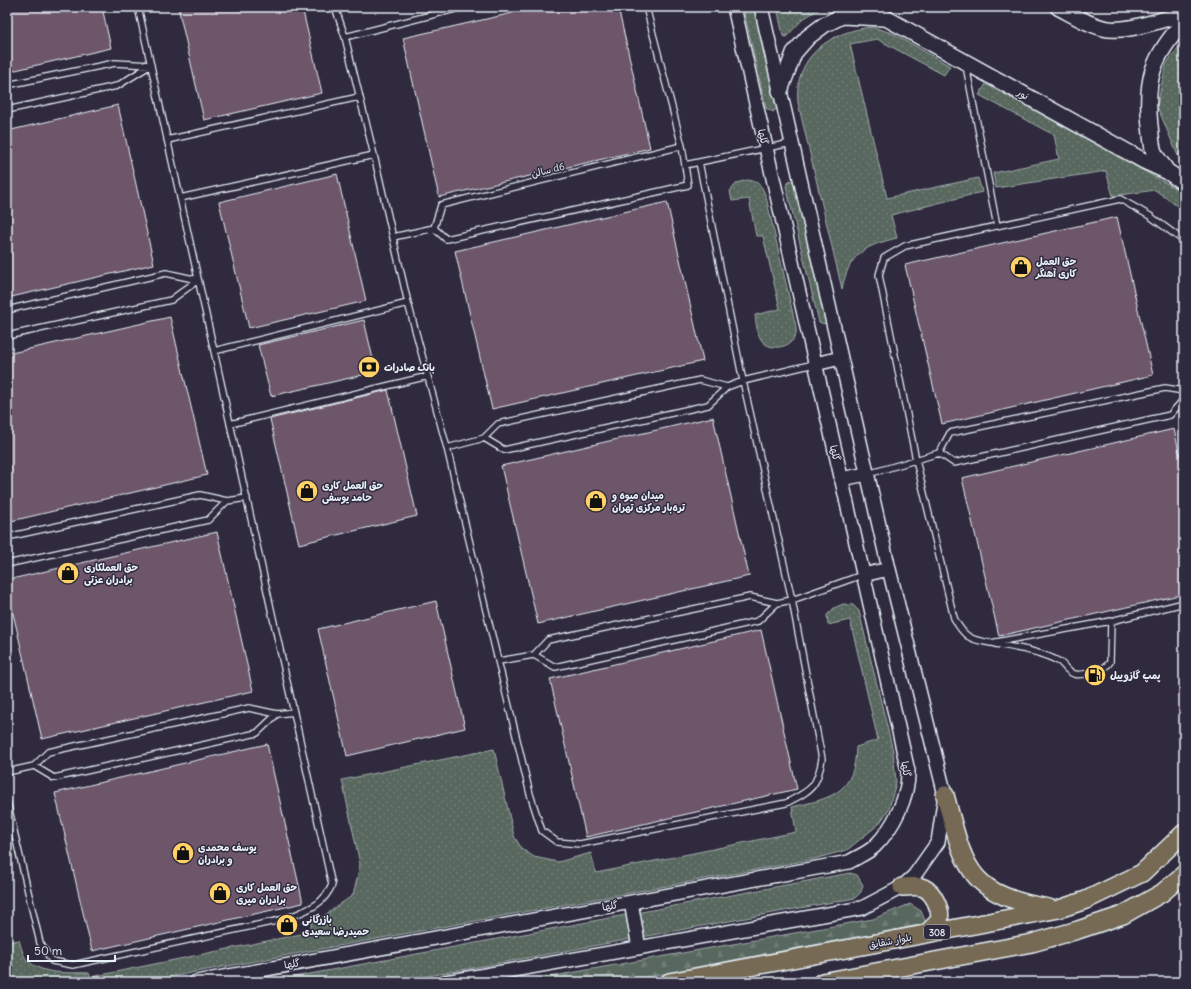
<svg xmlns="http://www.w3.org/2000/svg" width="1191" height="989" font-family="Delius,'Playpen Sans Arabic',sans-serif">
<style>
.grass{fill:url(#grass-dots);stroke:#a0acab}
.forest{fill:url(#forest-firs);stroke:#a0acab}
.building{fill:#6d566b;stroke:#e8f1f8}
.lines{fill:none;stroke-linecap:round;stroke-linejoin:round}
.service-casing{stroke:#e8f1f8;stroke-width:8}
.tertiary-casing{stroke:#e8f1f8;stroke-width:16}
.secondary-casing{stroke:#e8f1f8;stroke-width:18}
.primary-casing{stroke:#e8f1f8;stroke-width:20}
.service{stroke:#2f2a3d;stroke-width:5.5}
.tertiary{stroke:#2f2a3d;stroke-width:13}
.secondary{stroke:#2f2a3d;stroke-width:15}
.primary{stroke:#766a54;stroke-width:17}
.labels{text-anchor:middle;dominant-baseline:central;stroke-width:3;stroke-linejoin:round;paint-order:stroke}
.shield{fill:#2f2a3d;stroke:#b0b5c0;stroke-width:1}
.shield-label{font-size:9px;font-weight:bold;fill:#e8f1f8}
.street-label{font-size:10px;fill:#e8f1f8;stroke:#2f2a3d}
.poi-label{font-size:10px;font-weight:bold;fill:#e8f1f8;stroke:#2f2a3d;text-anchor:start}
</style>
<defs>
<pattern id="grass-dots" width="8" height="8" patternUnits="userSpaceOnUse"><rect width="8" height="8" fill="#58675e"/><path d="M2 2h.1M6 6h.1" fill="none" stroke="#707d76" stroke-width="1.8" stroke-linecap="round"/></pattern>
<pattern id="forest-firs" width="22" height="20" patternUnits="userSpaceOnUse"><rect width="22" height="20" fill="#58675e"/><path d="M5 1l3.5 6h-7zM16 11l3.5 6h-7z" fill="#707d76"/></pattern>
</defs>
<rect width="100%" height="100%" fill="#2f2a3d"/>
<filter id="ink" filterUnits="userSpaceOnUse"><feTurbulence type="fractalNoise" baseFrequency=".025" numOctaves="2"/><feDisplacementMap in="SourceGraphic" scale="8" xChannelSelector="R" yChannelSelector="G"/><feConvolveMatrix kernelMatrix="1 2 1 2 8 2 1 2 1" color-interpolation-filters="sRGB"/></filter>
<g filter="url(#ink)">
<path class="grass" d="M743,7H755L778,107L773,112L766,108Z
M777,7H827L819,9L803,19L786,37L783,36Z
M872,27L892,33L950,66L944,75L877,39L850,44L887,198L978,178L982,192L891,215L897,238C864,246 849,254 842,289L798,103C793,57 830,31 872,27Z
M1184,40V155L1178,156L1157,106L1166,64Z
M986,84L1184,193V211L1155,190L1113,196L1106,171L996,188L993,173L1059,159L1054,135L979,95Z
M747,180C759,181 762,186 766,197L796,327C796,330 797,334 795,336C791,348 771,351 763,342C757,336 756,323 755,315L780,309L763,236H756L749,199L732,201L730,191L737,183Z
M790,180L795,183L827,321L824,324L819,322L786,186Z
M843,604L853,605L859,611L893,751L896,782L889,809L879,824L847,850L814,859L141,982H14L7,977V942L19,940C21,946 23,956 27,960C44,976 68,972 89,973L91,977L311,932V922L318,920L353,895L357,879L360,864L342,780L494,749L514,836L522,849L534,857L558,862L591,853L596,873L796,832L792,807C831,798 855,794 856,747L878,740L850,620L828,625L827,615L834,608Z
M850,873L857,875L863,885L861,892L855,898L396,982H267Z"/>
<path class="forest" d="M910,904L921,911L926,923L809,950L615,982H520L873,919Z"/>
<path class="building" d="M7,7H102L111,48L7,72Z
M178,7H302L322,93L204,120Z
M539,7H618L650,148L439,197L403,38Z
M118,105L154,264L7,298V131Z
M337,174L366,301L249,328L219,202Z
M667,202L703,361L492,409L455,251Z
M1117,217L1153,375L942,424L905,265Z
M170,317L207,475L7,522V354Z
M364,320L376,372L271,396L258,345Z
M388,390L417,516L299,544L270,419Z
M713,417L749,576L538,624L501,466Z
M1174,429L1184,474V594L999,636L962,478Z
M217,532L253,691L42,739L7,587V580Z
M436,601L465,728L347,756L318,629Z
M761,630L797,789L586,837L550,679Z
M267,744L303,903L92,951L55,793Z"/>
<g class="lines">
<g class="service-casing">
<path id="service" d="M335,7L345,37
M966,66L997,226
M7,85L115,63L150,65
M7,110L117,86L151,65
M167,140L359,97
M374,155L345,37L463,7
M699,162L743,381L792,600L777,603
M685,165L791,143
M180,198L374,155L408,303L447,448L530,794L542,831L557,842L580,844L786,803C811,790 817,788 822,759L792,600L862,575
M434,228L446,239L688,185L682,146L646,7
M434,228L441,205L682,146
M393,237L434,228
M1184,241L1150,216L1120,199L905,246L884,258L879,275L916,460L954,618C964,637 970,640 991,643L1111,621L1184,603
M7,310L166,273L198,280L171,300L7,336
M214,351L408,303
M727,387L743,381L814,364
M230,424L428,376
M447,448L484,438L498,424L700,380L727,387L708,405L504,450L484,438
M939,453L954,463L1170,415L1184,399
M868,474L939,453L950,433L1165,388L1184,391
M227,501L247,498
M7,537L200,495L227,501L208,520L7,564
M995,644C1017,648 1040,651 1060,662C1065,666 1067,672 1074,674C1082,676 1106,670 1110,662L1111,621
M499,661L534,655L548,640L750,597L777,603L758,621L555,667L534,655
M277,714L294,712
M7,772L34,766L48,752L249,708L277,714L257,733L54,778L34,766
M7,801L40,943L52,961L73,965L285,919C306,910 322,907 332,885L138,7"/>
</g>
<g class="tertiary-casing">
<path id="tertiary" d="M815,364L841,358
M841,479L867,474
M863,575L889,569
M631,902L639,948
M196,982L849,862C857,857 868,853 875,846C893,828 909,797 908,771L734,7
M446,982L862,908L902,887L914,876L938,842L945,795L889,569L761,7"/>
</g>
<g class="secondary-casing">
<path id="secondary" d="M866,7L1144,161L1168,172L1184,183
M1058,7C1073,15 1087,24 1103,28C1124,34 1162,19 1184,14
M780,91L794,53L808,37L824,25L842,16L883,18
M1165,168C1150,150 1153,149 1150,126C1145,80 1152,57 1184,22"/>
</g>
<g class="primary-casing">
<path id="primary" d="M945,795C965,867 966,894 1049,908
M902,887C909,887 917,885 924,888C934,893 942,911 939,921L926,934
M669,982L1059,909L1086,900L1142,873L1184,833
M822,982L1032,943L1078,930L1123,915L1162,893L1184,874"/>
</g>
<use href="#service" class="service"/>
<use href="#tertiary" class="tertiary"/>
<use href="#secondary" class="secondary"/>
<use href="#primary" class="primary"/>
</g>
</g>
<defs>
<g id="shop-disc" transform="scale(1.15)"><circle r="9.5" fill="#ffd166" stroke="#2f2a3d"/><path d="M-5-2.5h2.3a2.7 3.5 0 0 1 5.4 0H5L5.5 6h-11ZM-1.5-2.5h3a1.5 2.3 0 0 0-3 0Z" fill="#111"/></g>
<g id="bank-disc" transform="scale(1.15)"><circle r="9.5" fill="#ffd166" stroke="#2f2a3d"/><path d="M-6-4H6V4H-6ZM0-2.3a2.3 2.3 0 1 0 0 4.6a2.3 2.3 0 1 0 0-4.6Z" fill="#111"/></g>
<g id="fuel-disc" transform="scale(1.15)"><circle r="9.5" fill="#ffd166" stroke="#2f2a3d"/><path d="M-5.5-6h7V0h2V4h1.3V-2.5L3-4.5l.8-.8L6-3V5H2.5V1h-1V6h-7ZM-4.2-4.7v3.2H.2V-4.7Z" fill="#111"/></g>
</defs>
<g fill-rule="evenodd">
<use href="#shop-disc" x="1021" y="267"/>
<use href="#bank-disc" x="369" y="367"/>
<use href="#shop-disc" x="307" y="491"/>
<use href="#shop-disc" x="596" y="501"/>
<use href="#shop-disc" x="68" y="573"/>
<use href="#fuel-disc" x="1095" y="675"/>
<use href="#shop-disc" x="183" y="853"/>
<use href="#shop-disc" x="220" y="893"/>
<use href="#shop-disc" x="287" y="925"/>
</g>
<g class="labels">
<rect class="shield" x="924" y="925" width="26" height="14" rx="3"/>
<g class="shield-label">
<text x="937" y="932">308</text>
</g>
<g class="street-label">
<text transform="translate(1023 94) rotate(29)">نور</text>
<text transform="translate(763 137) rotate(77)">گلها</text>
<text transform="translate(548 170) rotate(-14)">سالن d6</text>
<text transform="translate(835 453) rotate(77)">گلها</text>
<text transform="translate(906 769) rotate(81)">گلها</text>
<text transform="translate(610 906) rotate(-10)">گلها</text>
<text transform="translate(890 941) rotate(-11)">بلوار شقایق</text>
<text transform="translate(292 964) rotate(-10)">گلها</text>
</g>
<g class="poi-label">
<text x="1036" y="261">حق العمل<tspan x="1036" dy="12">کاری آهنگر</tspan></text>
<text x="384" y="367">بانک صادرات</text>
<text x="322" y="485">حق العمل کاری<tspan x="322" dy="12">حامد یوسفی</tspan></text>
<text x="612" y="495">میدان میوه و<tspan x="612" dy="12">تره‌بار مرکزی تهران</tspan></text>
<text x="84" y="567">حق العملکاری<tspan x="84" dy="12">برادران عزتی</tspan></text>
<text x="1110" y="675">پمپ گازوییل</text>
<text x="198" y="847">یوسف محمدی<tspan x="198" dy="12">و برادران</tspan></text>
<text x="236" y="887">حق العمل کاری<tspan x="236" dy="12">برادران میری</tspan></text>
<text x="302" y="919">بازرگانی<tspan x="302" dy="12">حمیدرضا سعیدی</tspan></text>
</g>
</g>
<rect width="1191" height="989" fill="none" stroke="#2f2a3d" stroke-width="24"/>
<rect x="12" y="12" width="1167" height="965" fill="none" stroke="#e8f1f8" stroke-width="1.5" filter="url(#ink)"/>
<path d="M28 955v6h87v-6" fill="none" stroke="#e8f1f8" stroke-width="2"/>
<text x="34" y="955" font-size="12" fill="#e8f1f8" stroke="#2f2a3d" stroke-width="3" paint-order="stroke">50 m</text>
</svg>
